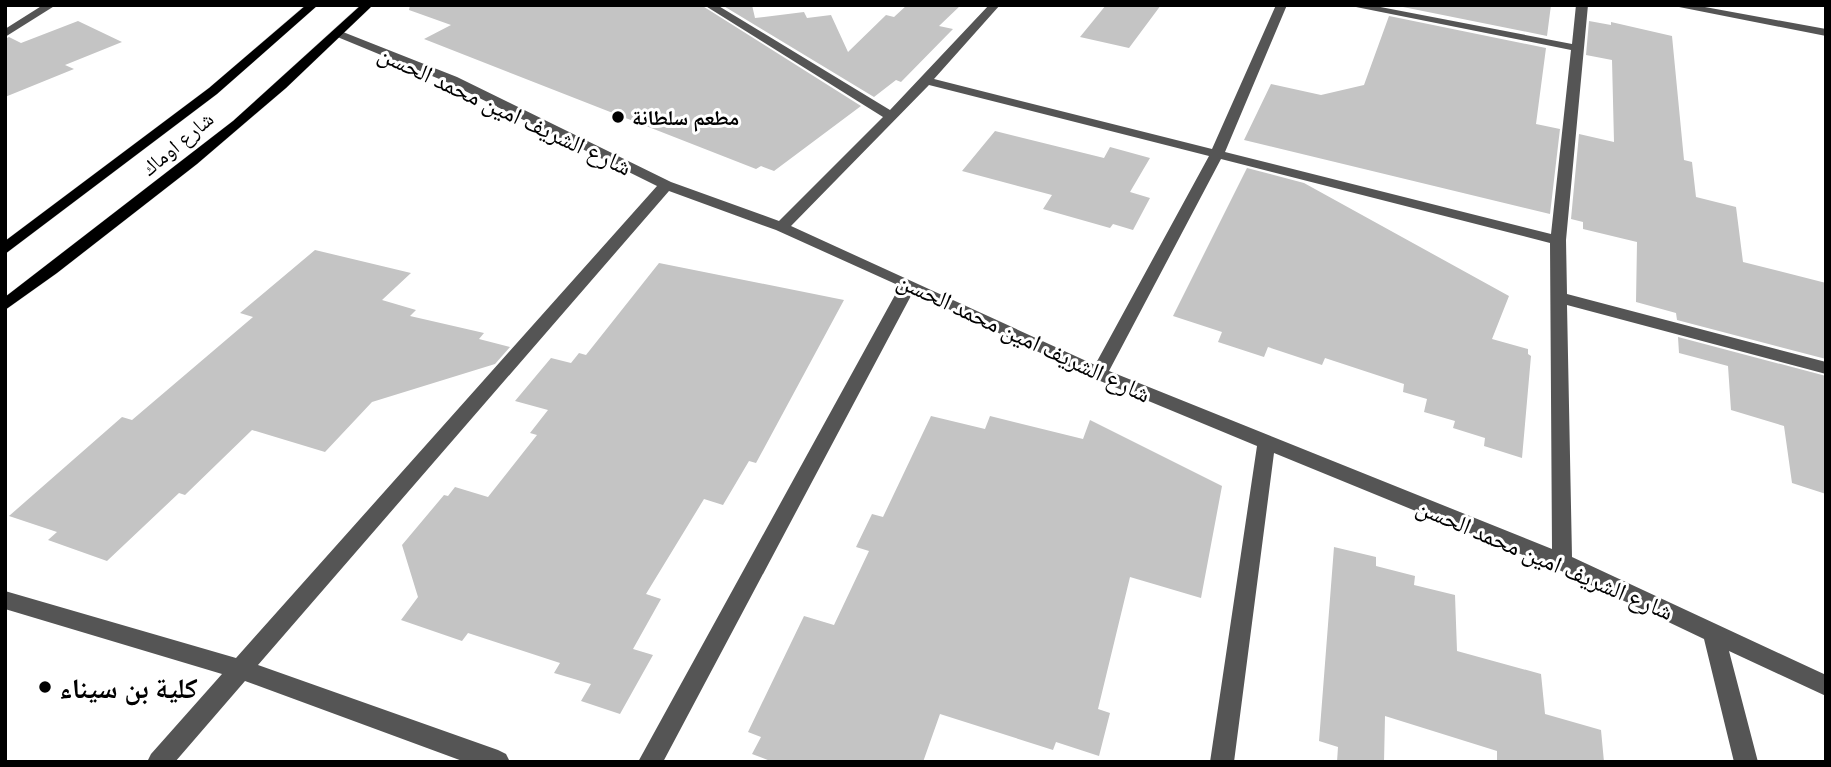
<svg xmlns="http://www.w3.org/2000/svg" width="1831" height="767" font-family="Ubuntu,'Noto Naskh Arabic',sans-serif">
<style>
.building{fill:#c4c4c4}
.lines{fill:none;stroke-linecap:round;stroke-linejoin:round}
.major-casing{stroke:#dbdbdb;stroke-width:1}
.minor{fill:#555;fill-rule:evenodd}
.major{fill:#000;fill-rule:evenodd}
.poi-dot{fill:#000;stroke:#fff;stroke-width:2.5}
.labels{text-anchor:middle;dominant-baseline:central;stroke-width:6;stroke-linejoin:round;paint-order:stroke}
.far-poi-label{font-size:21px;font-weight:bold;fill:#000;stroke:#fff;text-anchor:start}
.far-street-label{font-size:21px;fill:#000;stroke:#fff}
.street-label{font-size:24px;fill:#000;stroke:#fff}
.near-poi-label{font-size:28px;font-weight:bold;fill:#000;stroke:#fff;text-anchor:start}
</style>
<rect width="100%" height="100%" fill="#fff"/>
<path class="building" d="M410,5H701L861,106L774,171L761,166L756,169L424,39L451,25L409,10Z
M722,5H752L755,18L804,12L807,18L831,15L848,52L886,15L894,17L907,5H961L939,26L953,29L901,82L896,80L874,97Z
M1106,5H1161L1129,48L1080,37Z
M1393,5H1551L1547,36Z
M1389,16L1546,48L1536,124L1560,129L1550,214L1244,140L1271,84L1321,95L1364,85Z
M78,21L122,42L65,65L74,69L5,97V39L9,37L21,43Z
M1589,21L1611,25V22L1672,36L1684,160L1692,162L1696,197L1736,207L1743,262L1826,283V359L1677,320L1676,313L1636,302L1637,242L1583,229V222L1571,219L1579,134L1614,142L1612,60L1586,55Z
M995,131L1104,158L1110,147L1150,158L1130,192L1150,198L1133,230L1113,224L1110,228L1043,209L1052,195L962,171Z
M1247,168L1304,183L1509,296L1492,339L1528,349V354L1531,356L1522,458L1484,446L1485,438L1453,428L1455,421L1424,412L1427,399L1403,392L1404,384L1325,358L1322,365L1268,347L1264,357L1218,342L1222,332L1173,316Z
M315,250L411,273L382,300L416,310L410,316L484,333L479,339L510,347L495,364L372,402L325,452L252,430L185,495L179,493L107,561L48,540L57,532L9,516L122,417L132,420L253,317L240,313Z
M659,263L844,300L756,463L749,461L723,505L704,499L646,594L661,599L633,649L653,655L620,714L581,701L591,684L554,673L560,663L468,633L462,641L401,620L418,597L402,545L444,495L448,496L455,487L488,497L537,435L530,433L548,410L515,401L551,358L571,363L579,353L586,355Z
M1678,337L1826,376V494L1792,483L1784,426L1731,410L1728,366L1679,353Z
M931,416L985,429L990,416L1083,439L1090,420L1222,486L1201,598L1130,577L1098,709L1110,713L1099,756L1056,742L1053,750L940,714L923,762H773L752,754L761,737L748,732L804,616L834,625L869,551L856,547L872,514L883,517Z
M1334,547L1376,557V566L1415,576L1414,585L1455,595L1457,651L1541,674L1545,714L1601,730L1604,762H1497V751L1385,716L1384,762H1337L1338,747L1319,741Z"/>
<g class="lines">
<g class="major-casing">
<path id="major" d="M306,5H318L217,94L5,254V241L209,88Z
M361,5H373L286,88L197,164L57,273L5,310V297L233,121Z"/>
</g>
<path class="minor" d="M43,5H56L5,37V29Z
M704,5H717L890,110L989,5H1000L934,79L1212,149L1276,5H1287L1225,152L1551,234L1571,50L1346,5H1370L1572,44L1576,5H1588L1566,240L1567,294L1826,362V374L1567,305L1572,557L1826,675V696L1729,651L1758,762H1734L1704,639L1555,568L1274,453L1234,762H1210L1257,446L1093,378L913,292L663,762H638L900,286L776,230L669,191L258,665L498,750L506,754L510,762H465L245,681L175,762H147L151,754L222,674L5,609V591L236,658L657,186L449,83L335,36V32H343L457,77L671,182L779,221L883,117ZM929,85L1209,156L1095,365L791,226ZM1221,159L1550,243L1552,549L1109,371Z
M1669,5H1694L1826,29V36Z"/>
<use href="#major" class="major"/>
</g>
<g class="poi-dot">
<circle cx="618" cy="117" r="7"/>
<circle cx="45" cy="687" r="7"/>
</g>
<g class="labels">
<g class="far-poi-label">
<text x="632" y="117">مطعم سلطانة</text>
</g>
<g class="far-street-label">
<text transform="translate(177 143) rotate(-40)">شارع اوماك</text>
</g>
<g class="street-label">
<text transform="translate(505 110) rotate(25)">شارع الشريف امين محمد الحسن</text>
<text transform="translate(1024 337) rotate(25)">شارع الشريف امين محمد الحسن</text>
<text transform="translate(1545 559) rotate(23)">شارع الشريف امين محمد الحسن</text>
</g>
<g class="near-poi-label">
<text x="59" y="687">كلية بن سيناء</text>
</g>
</g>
<rect width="1831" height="767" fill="none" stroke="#000000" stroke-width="14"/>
</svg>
